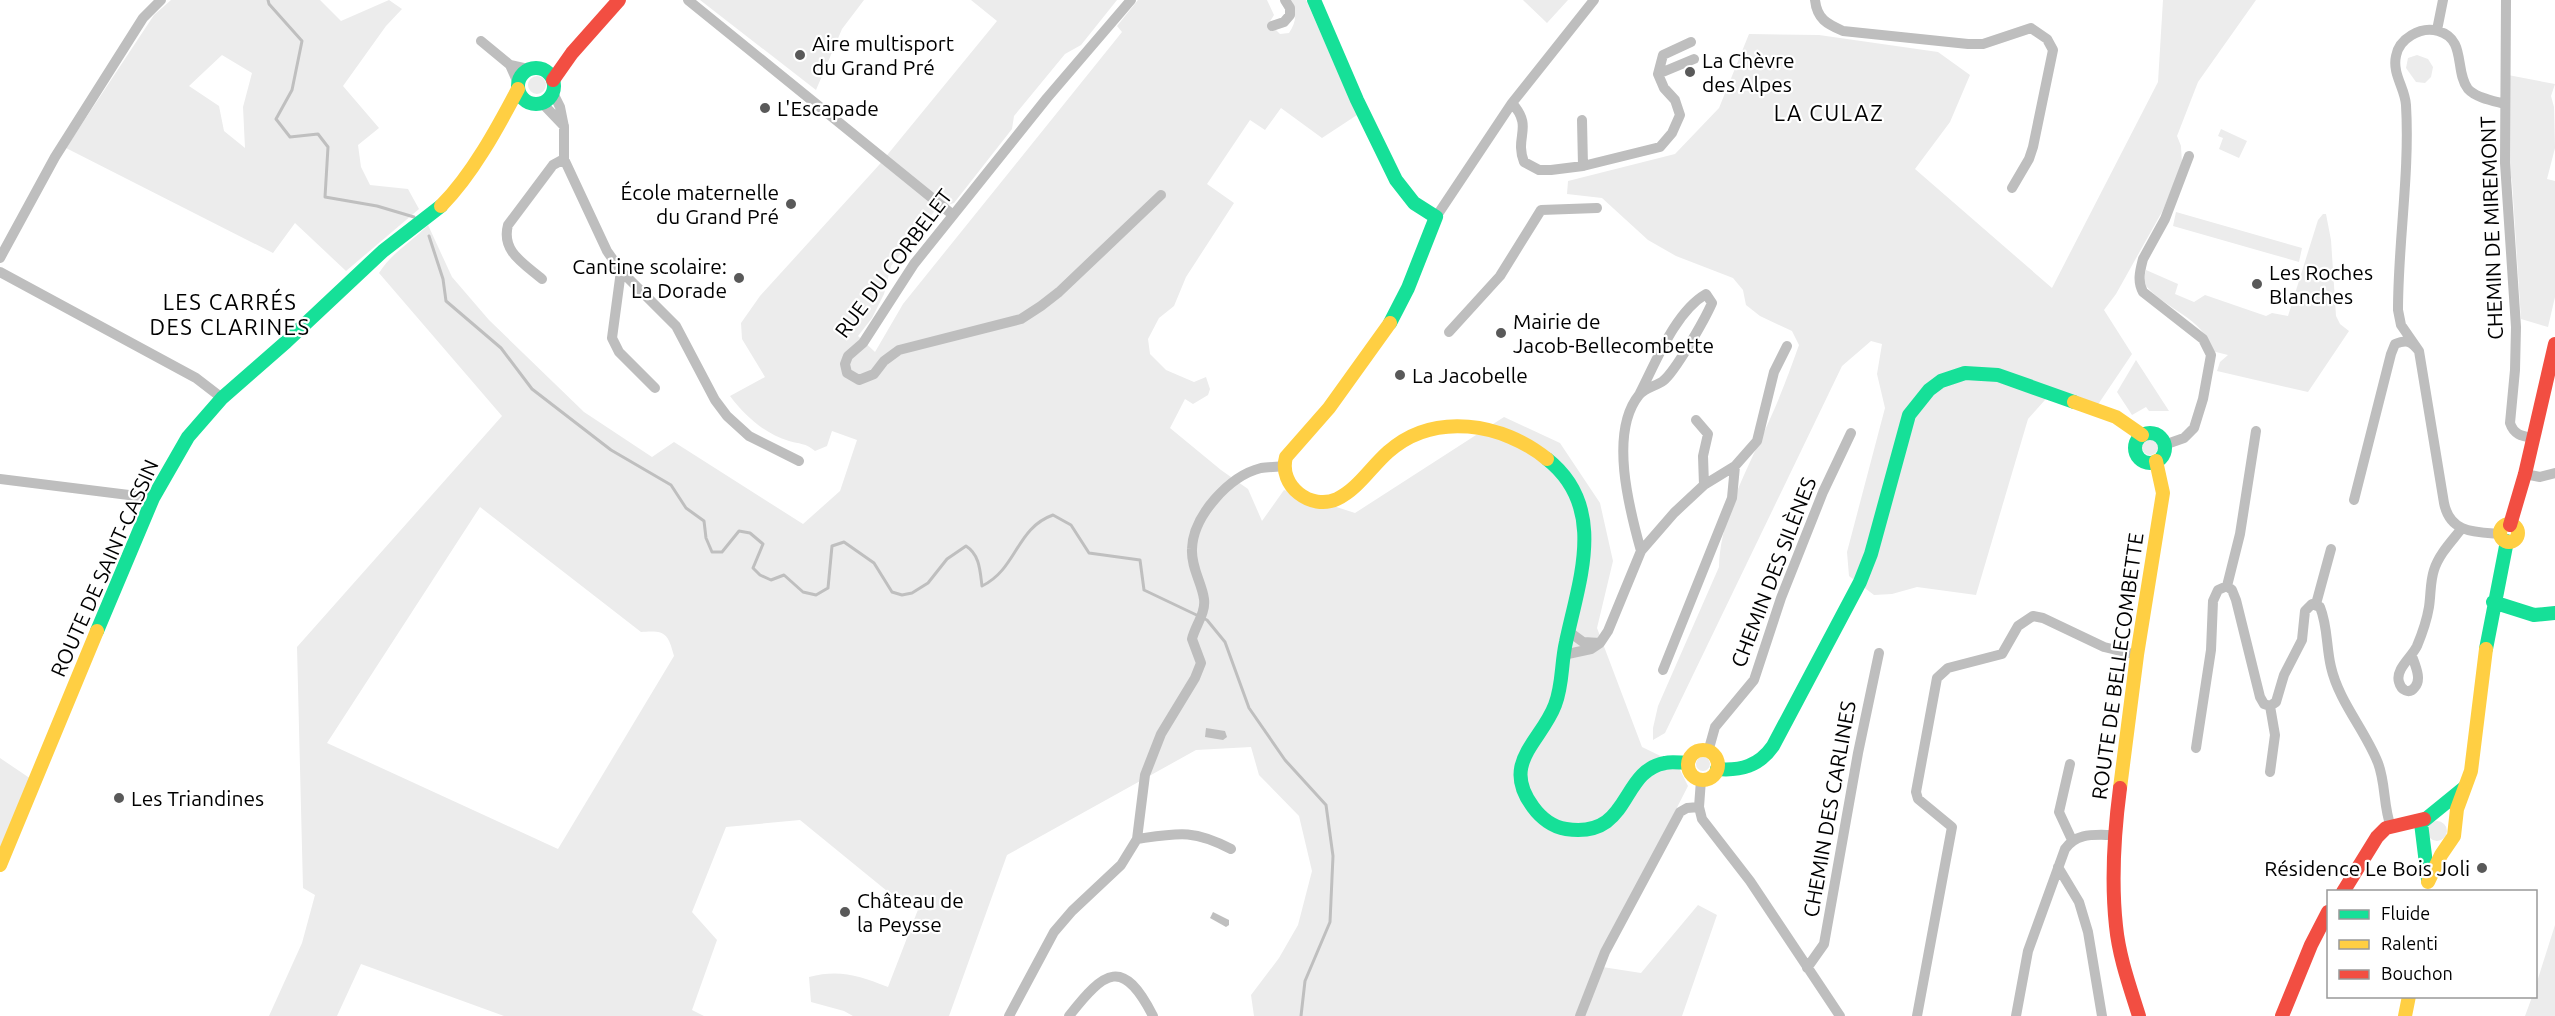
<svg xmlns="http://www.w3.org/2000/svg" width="2555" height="1016" font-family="Ubuntu,sans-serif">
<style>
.green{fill:#ececec;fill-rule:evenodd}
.water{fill:#bfbfbf}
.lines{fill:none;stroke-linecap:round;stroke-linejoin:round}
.stream{stroke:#bfbfbf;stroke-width:3}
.street{stroke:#bebebe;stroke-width:10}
.fast{stroke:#16e098;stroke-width:14}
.slow{stroke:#ffcf43;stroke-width:14}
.jam{stroke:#f24e42;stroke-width:14}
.poi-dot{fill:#595959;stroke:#fff;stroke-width:2}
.labels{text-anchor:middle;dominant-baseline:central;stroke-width:4.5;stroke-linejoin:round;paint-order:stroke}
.poi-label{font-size:21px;fill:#000;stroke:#fff;text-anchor:start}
.street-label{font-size:21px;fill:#000;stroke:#fff}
.neighbourhood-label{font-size:22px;letter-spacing:1.5px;fill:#000;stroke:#fff}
</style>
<rect width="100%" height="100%" fill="#fff"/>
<path class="green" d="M171,0H320L341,21L389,0L402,9L386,26L343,86L379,128L358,145L361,167L370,185L408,189L419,209L346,271L295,223L273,253L66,148L154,15ZM222,55L252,73L243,107L245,148L224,131L219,106L189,86Z
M700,0H864L842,29L816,90Z
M971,0H1117L1081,45L1065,54L1014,116L1012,129L954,203L937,208L891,266L884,294L872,318L858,336L875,352L903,304L1122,32L1117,26L1138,0H1267L1274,15L1269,23L1280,34L1289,33C1297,21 1297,13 1290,0H1306L1357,115L1322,138L1281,108L1265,130L1250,120L1207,184L1234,203L1186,277L1174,306L1159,318L1148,339L1150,354L1166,370L1194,382L1206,377L1210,389L1208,395L1193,404L1185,399L1170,428L1221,470L1248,489L1262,521L1284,490L1355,513L1504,417L1560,443L1600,503L1613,561L1597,628L1642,747L1677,764L1688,786L1596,966L1641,973L1698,905L1717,915L1682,1016H1254L1251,995L1279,958L1298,925L1312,871L1299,816L1259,775L1251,747L1196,750L1007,855L949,1016H853L844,1011L811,1002L809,977C840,969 859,976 888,987L919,907L887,891L800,820L726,827L692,912L717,940L692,1010L704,1016H504L361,964L337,1016H269L302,943L315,895L303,888L297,647L502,416L379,273C392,252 412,242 428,225L452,277L489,320L584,412L652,457L674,442L803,524L840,491L857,440L832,431L827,446L815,451C806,443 799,444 789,441C765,434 745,416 730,396L765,377L742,339L741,323L760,296L879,165L997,21ZM480,507L641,632C665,630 668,633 674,656L558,849L327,743Z
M1523,0H1568L1547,23Z
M2163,0H2256L2198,82L2177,136L2181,146L2182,164L2163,210L2116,294L2104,310L2132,354L2097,406L2053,391L2028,419L1976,595L1917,587L1892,594L1874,595L1849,576L1847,552L1885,408L1877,374L1882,344L1871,341L1842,366L1665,733L1653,740V728L1658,706L1719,567C1720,516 1750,464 1770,419C1781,395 1790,370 1799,345L1792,331L1760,316L1746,305L1743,290L1733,278L1676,256L1648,240L1602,198L1567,194L1568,181L1675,154L1719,108L1749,34L1819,35L1938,52L1970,75L1950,122L1915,169L2052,288L2158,82Z
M2417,55L2428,59L2433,67L2431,77L2425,83L2416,82L2406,68L2408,58Z
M2508,75L2555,84L2551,96L2554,107L2555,148L2547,179L2555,181V297L2548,327L2521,319L2512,181L2509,169Z
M528 85a9 9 0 1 1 18 0a9 9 0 1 1-18 0Z
M2221,129L2247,141L2239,158L2219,149L2223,138L2218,136Z
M2176,212L2302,248L2299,262L2173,226Z
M2323,214H2326L2331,240L2336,316L2340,324L2349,331L2308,392L2217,371L2220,362L2228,355L2212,351C2204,316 2163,310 2143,282L2146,270L2178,284L2175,294L2194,302L2205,295L2266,316L2272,313L2288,316L2318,220Z
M2136,360L2169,411H2149L2146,407L2132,415L2117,392Z
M2142 447a8 8 0 1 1 16 0a8 8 0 1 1-16 0Z
M1696 764a7 7 0 1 1 14 0a7 7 0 1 1-14 0Z
M0,758L34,781L0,857Z
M2427 831a10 10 0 1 1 20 0a10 10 0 1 1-20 0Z
M2555,925V1016H2525L2532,997L2536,996V985Z"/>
<path class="water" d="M1206,728L1225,731L1227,737L1223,740L1205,737Z
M1213,912L1229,920V925L1226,927L1210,918Z"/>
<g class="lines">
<path class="stream" d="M268,0L269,4L302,41L292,90L276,119L290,137L318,134L328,147L325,197L377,206L414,217
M429,236L443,279L446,301L501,348L532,389L611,450L671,485L686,508L704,521L706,538L712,552H722L739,531L750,533L763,544L753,568L760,575L771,580L784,575L803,592L816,595L828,588L832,546L844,542L874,563L892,592L902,595L912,593L928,583L947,559L966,546C980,555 980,571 982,586C1017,569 1016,528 1053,515L1071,525L1089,553L1140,560L1144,590L1207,620L1225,642L1249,708L1285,760L1326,805L1333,856L1330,922L1305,981L1301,1016"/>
<path class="street" d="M688,0L953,215
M1131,0L1047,98L914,264L863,343L848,356L845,364L847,373L859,380L874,374L884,361L899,350L1021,319L1041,306L1059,292L1161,195
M1815,0C1817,19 1827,24 1843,31L1968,44H1983L2031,28L2047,39L2053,50L2033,147L2029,159L2012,188
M2506,0L2505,163L2516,327L2515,370L2510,423C2514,435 2522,436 2533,438
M1272,26L1284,22L1290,15V8L1285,0
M2437,30L2443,0
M481,41L510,65L528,69
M510,65L518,83
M1658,74L1694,59
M553,93L560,107L564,127V159L607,251L621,271L676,326L715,400L727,416L749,436L799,461
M542,103L564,126
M1512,103C1534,128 1514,136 1524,162L1539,170H1551L1583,166L1660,147L1672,133L1680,115L1675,100L1664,88L1658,74L1663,55L1691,42
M1582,120L1583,166
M1436,217L1512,103L1594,0
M0,258L55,157L143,18L161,0
M621,271L612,338L619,352L655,388
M0,272L196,378L222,398
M542,279C523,263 501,251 508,225L553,165L564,159
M1449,332L1500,276L1541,210L1597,208
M2419,351L2401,325L2398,310C2398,242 2410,173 2406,105C2405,88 2392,74 2396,56C2399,39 2420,26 2438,31C2467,39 2454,71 2468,89C2476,98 2494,101 2505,104
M1640,393C1656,362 1675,312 1706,294L1712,303C1705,319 1675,372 1663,381C1656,386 1645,388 1639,395C1609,432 1629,508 1641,551
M1696,420L1708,434L1703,456L1704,485
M2164,445L2184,438L2194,428L2203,399L2211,355L2203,339L2143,292C2137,281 2140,271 2143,259L2165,219L2189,156
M2525,474L2540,477L2555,473
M0,479L153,498
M2354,500L2391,354L2395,344C2407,339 2411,341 2419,351L2444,503C2450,533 2474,532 2500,534
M2227,586L2232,590L2236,600L2260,697L2264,704L2270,706L2276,702L2284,675L2302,640L2305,611L2312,604L2320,607C2328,627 2326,646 2331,667C2339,702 2365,730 2378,763C2386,784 2383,806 2391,827
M2227,586L2240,534L2256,431
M2316,604L2331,549
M1568,631L1583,642L1600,643
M1563,655L1591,649L1600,643L1608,631L1641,551L1674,513L1704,485L1735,466L1757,441L1774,372L1787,346
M2412,656C2415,665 2422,679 2415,687C2409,695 2401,690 2399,682C2395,669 2412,657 2417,646C2422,634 2427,619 2429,607C2431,594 2430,582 2434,570C2439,554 2452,541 2462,528
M1663,670L1732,498L1735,466
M2270,706L2275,735L2270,772
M2196,748L2211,650L2213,601L2218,590L2227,586
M1708,752L1715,727L1754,680L1781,598L1823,492L1851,433
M2070,764L2059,812L2072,840
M1701,780L1699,807L1702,819L1750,881L1840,1016
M1137,839C1178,833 1193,829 1231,849
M2058,867L2079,902L2088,932L2102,1016
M1807,968L1824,944L1858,753L1879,653
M1009,1016L1054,932L1072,911L1121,865L1137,839L1145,775L1161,734L1195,678L1201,663L1192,639C1195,626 1206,613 1204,599C1202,583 1191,568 1192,549C1193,516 1229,476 1261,468C1268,467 1277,467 1284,466
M1069,1016C1105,970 1123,957 1153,1016
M1580,1016L1605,952L1680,812L1687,808L1699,807
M1917,1016L1952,827L1918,799L1916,792L1937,678L1948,668L2002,654L2018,626L2033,616L2043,618L2104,647L2137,655
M2016,1016L2028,951L2065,849C2077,832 2094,835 2114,835"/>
<path class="fast" d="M1314,0L1357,100L1396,180L1414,203L1436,217L1408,288L1390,323
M518 86a18 18 0 1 1 36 0a18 18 0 1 1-36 0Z
M2135 448a15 15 0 1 1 30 0a15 15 0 1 1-30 0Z
M1547,459C1608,507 1579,580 1566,642C1561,663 1563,685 1555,705C1541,742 1500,763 1533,807C1541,818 1553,827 1566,829C1632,839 1619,771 1665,763C1672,761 1681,763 1688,763
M2493,602L2534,615L2555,613
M97,631L153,498L188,437L222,398L286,342L383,251L441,206
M2486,649L2507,541
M1717,769C1741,771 1759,766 1773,746L1860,582L1871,554L1909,415L1929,390L1941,381L1965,373L1998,375L2074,402
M2428,880L2421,823L2464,788"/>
<path class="slow" d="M441,206C472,175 498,127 518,89
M1390,323L1329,408L1286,457C1278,486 1311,511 1337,499C1358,489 1371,467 1388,452C1434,411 1503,423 1547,459
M2074,402L2116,417L2142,435
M2500 533a9 9 0 1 1 18 0a9 9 0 1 1-18 0Z
M1688 765a15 15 0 1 1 30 0a15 15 0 1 1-30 0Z
M2120,788L2137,655L2163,493L2156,461
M0,865L97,631
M2428,882L2441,855L2454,836L2457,809L2471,771L2486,649
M2405,1016L2409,996"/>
<path class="jam" d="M553,80L572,53L619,0
M2510,525L2525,474L2555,344
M2120,788C2114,834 2111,880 2116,926C2119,957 2130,987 2139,1016
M2343,892L2377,837L2386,828L2424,819
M2282,1016L2311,945L2328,912"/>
</g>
<g class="poi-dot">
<circle cx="800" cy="55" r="6"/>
<circle cx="1690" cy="72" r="6"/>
<circle cx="765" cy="108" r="6"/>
<circle cx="791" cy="204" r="6"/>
<circle cx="739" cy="278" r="6"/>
<circle cx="2257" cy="284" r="6"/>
<circle cx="1501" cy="333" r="6"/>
<circle cx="1400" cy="375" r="6"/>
<circle cx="119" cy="798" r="6"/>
<circle cx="2482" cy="868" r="6"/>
<circle cx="845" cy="912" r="6"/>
</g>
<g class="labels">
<g class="poi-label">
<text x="812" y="43">Aire multisport<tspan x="812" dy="24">du Grand Pré</tspan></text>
<text x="1702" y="60">La Chèvre<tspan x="1702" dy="24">des Alpes</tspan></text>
<text x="777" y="108">L'Escapade</text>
<text x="779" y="192" text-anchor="end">École maternelle<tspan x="779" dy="24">du Grand Pré</tspan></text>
<text x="727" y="266" text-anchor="end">Cantine scolaire:<tspan x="727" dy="24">La Dorade</tspan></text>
<text x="2269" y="272">Les Roches<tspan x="2269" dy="24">Blanches</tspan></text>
<text x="1513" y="321">Mairie de<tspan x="1513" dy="24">Jacob-Bellecombette</tspan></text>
<text x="1412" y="375">La Jacobelle</text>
<text x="131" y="798">Les Triandines</text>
<text x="2470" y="868" text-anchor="end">Résidence Le Bois Joli</text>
<text x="857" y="900">Château de<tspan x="857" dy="24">la Peysse</tspan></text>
</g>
<g class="street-label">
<text transform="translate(2491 228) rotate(-92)">CHEMIN DE MIREMONT</text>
<text transform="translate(893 263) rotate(-53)">RUE DU CORBELET</text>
<text transform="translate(104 568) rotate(-66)">ROUTE DE SAINT-CASSIN</text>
<text transform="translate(1773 572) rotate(-69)">CHEMIN DES SILÈNES</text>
<text transform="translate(2117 666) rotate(-82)">ROUTE DE BELLECOMBETTE</text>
<text transform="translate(1829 809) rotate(-80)">CHEMIN DES CARLINES</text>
</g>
<g class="neighbourhood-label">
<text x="1829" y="112">LA CULAZ</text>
<text x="230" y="301">LES CARRÉS<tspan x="230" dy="25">DES CLARINES</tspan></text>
</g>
</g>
<rect x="2327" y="890" width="210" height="108" fill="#ffffff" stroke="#999999" stroke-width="1.5"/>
<rect x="2339" y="910" width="30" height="9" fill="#16e098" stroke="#999999" stroke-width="1.5"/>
<text x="2381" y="920" font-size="18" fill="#000000">Fluide</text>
<rect x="2339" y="940" width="30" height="9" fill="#ffcf43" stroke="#999999" stroke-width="1.5"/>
<text x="2381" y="950" font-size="18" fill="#000000">Ralenti</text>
<rect x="2339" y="970" width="30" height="9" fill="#f24e42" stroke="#999999" stroke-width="1.5"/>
<text x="2381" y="980" font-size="18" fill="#000000">Bouchon</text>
</svg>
